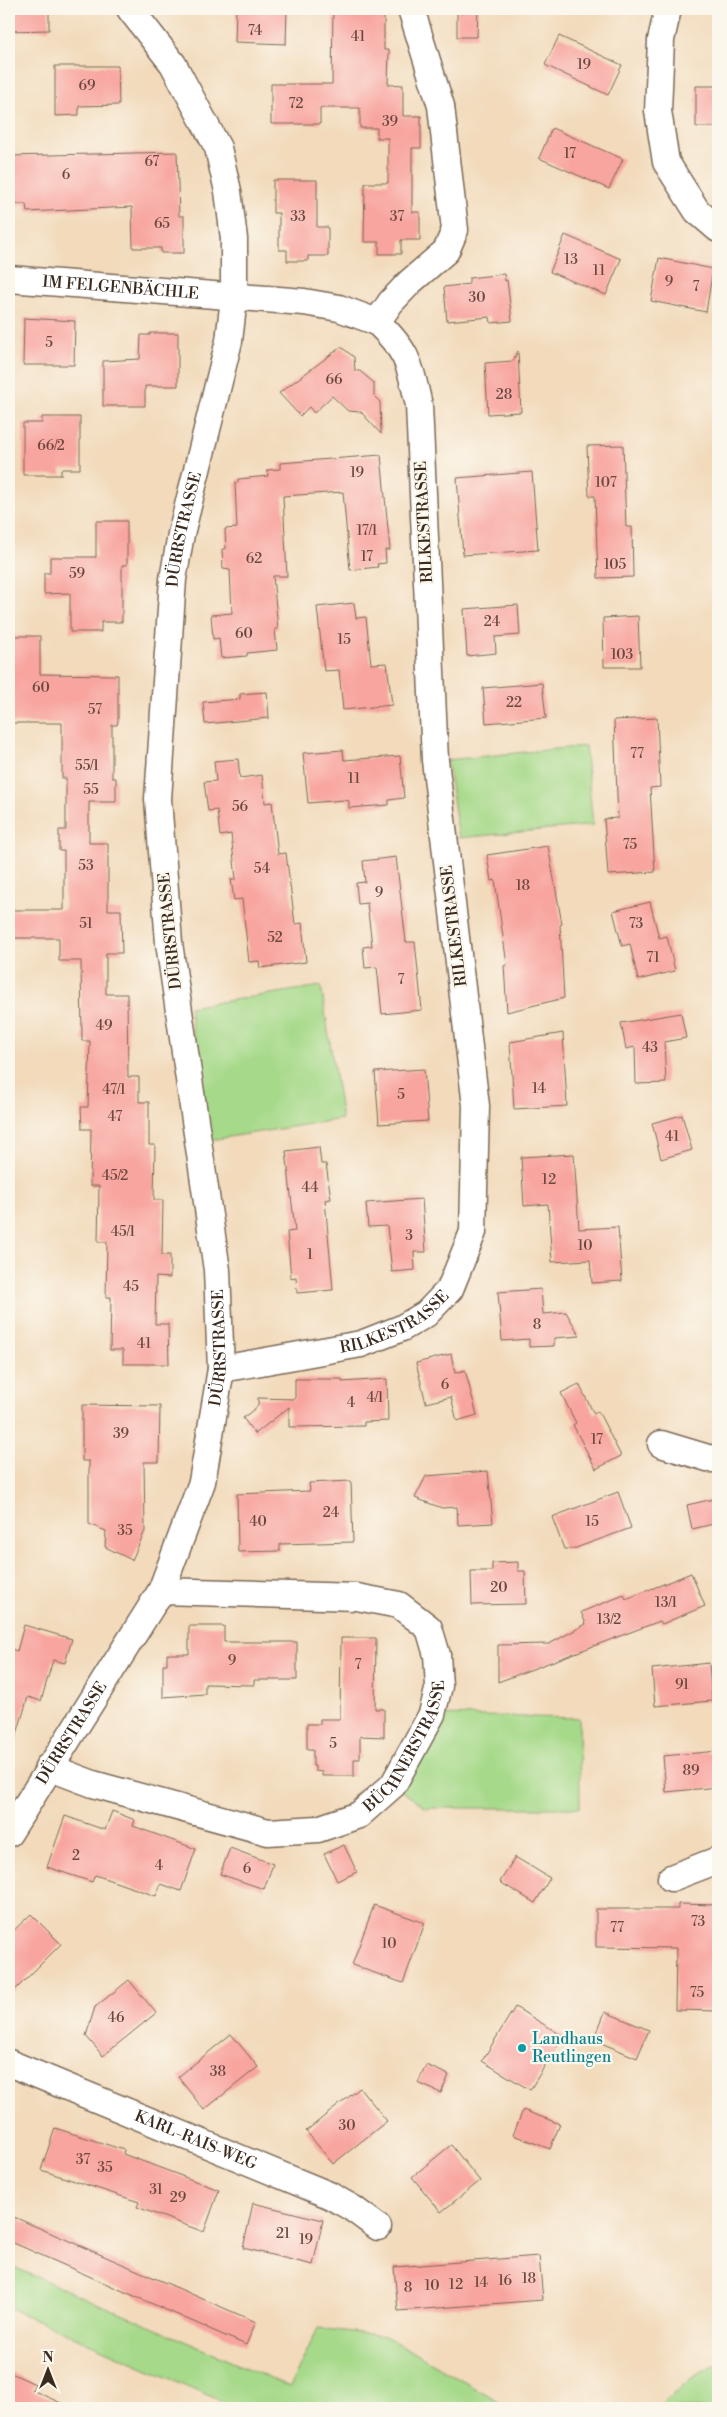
<svg xmlns="http://www.w3.org/2000/svg" width="727" height="2417" font-family="'Libre Bodoni',serif">
<style>
.green{fill:#a6d989;stroke:#708254}
.building{fill:#f8a49f}
.lines{fill:none;stroke-linecap:round;stroke-linejoin:round}
.minor-casing{stroke:#7b6855;stroke-width:29}
.minor{stroke:#fff;stroke-width:26}
.culture-dot{fill:#0f9aa8;stroke:#fbf7ec;stroke-width:2}
.labels{text-anchor:middle;dominant-baseline:central;stroke-width:4.5;stroke-linejoin:round;paint-order:stroke}
.number-label{font-size:14px;fill:#6a483e}
.street-label{font-size:16px;fill:#3b2a1e;stroke:#fbf7ec}
.culture-label{font-size:16px;fill:#0d838f;stroke:#fbf7ec;text-anchor:start}
</style>
<rect width="100%" height="100%" fill="#fbf7ec"/>
<filter id="ink" filterUnits="userSpaceOnUse"><feTurbulence type="fractalNoise" baseFrequency=".02" numOctaves="2"/><feDisplacementMap in="SourceGraphic" scale="10" xChannelSelector="R" yChannelSelector="G"/><feConvolveMatrix kernelMatrix="1 2 1 2 8 2 1 2 1" color-interpolation-filters="sRGB"/></filter>
<filter id="wash" filterUnits="userSpaceOnUse"><feTurbulence type="fractalNoise" baseFrequency=".0096" numOctaves="4" result="noise"/><feDisplacementMap in="SourceGraphic" scale="20" xChannelSelector="R" yChannelSelector="G"/><feGaussianBlur stdDeviation="1.12" result="paint"/><feColorMatrix in="noise" values="0 0 0 0 0 0 0 0 0 0 0 0 0 0 0 0 0 1.4 0 .05"/><feComposite in="paint" operator="in"/></filter>
<g filter="url(#wash)">
<rect width="100%" height="100%" fill="#f2dabb"/>
<path class="green" d="M585,746L593,825L459,838L447,760Z
M321,986L342,1119L210,1140L189,1007Z
M434,1715L579,1718L580,1808H426L396,1787Z
M9,2265L290,2387L318,2328L385,2336L509,2408H237L9,2308Z
M718,2364V2408H657L693,2377Z"/>
<g id="blocks">
<path class="building" d="M9,9H49V30L9,31Z
M236,9H287L286,44L235,42Z
M333,9H384V50H389L388,84L403,85V116H421V148H412V212H420V240H401V254H379V242H364L365,183H388V138H377V128H360V108H320V124H271V84H332Z
M457,9H478L477,37H457Z
M559,36L622,65L608,95L545,65Z
M55,66H118L119,105L79,106V115L55,116Z
M696,86H718V127H696Z
M552,128L623,159L609,189L539,158Z
M177,152L179,216H184V253H161V248H133L132,207L27,212L26,204H9V156Z
M273,180H317V227H328V256H308V261H287V250H279V213H273Z
M565,235L621,259L606,295L550,272Z
M659,258L713,269L706,312L651,301Z
M504,274L505,281L507,280L512,321L491,323L490,317L447,321L444,287L469,284V278Z
M24,318L75,321L74,365H23Z
M150,333H178V386H145V406H103V361L140,359L141,335H150Z
M341,347L354,357L355,371H360L374,383V396L380,402L381,434L361,412L348,411L332,396L314,413L309,407L300,416L279,393Z
M518,351L521,412L488,414L485,363L513,361Z
M42,417H80V469H61V475H23V423H42Z
M623,445L626,527H632L633,577L598,578L595,496H589L587,446Z
M381,455L390,550H385L386,563L377,564L378,567L350,570L343,492L283,496L287,576H273L278,629H275L277,650L247,653V656L221,658L219,638L213,639L211,615L232,613L230,570L223,569L222,549H226L225,529L237,528L235,483H238V479L268,476L267,470L280,469V463Z
M532,472L538,550L463,555L457,478Z
M96,521H127V565H122V622H101V632H70V593L44,594V573H50V557H96Z
M354,603L356,618L366,617L371,664L387,663L392,705L343,710L339,670L324,671L317,607Z
M518,605L520,635L495,637L496,653L467,656L464,609Z
M638,616L640,667H604L603,618Z
M9,636H40V674L118,675V721L117,725H112V778H116V802H89V843H108V910H121L122,953H106V994H127L128,1077H139V1102H149V1145H155L154,1200H163L162,1255H170V1278L156,1277L155,1324H168L169,1364H123V1350H110L111,1297H106L107,1242H98L99,1186H90L91,1129H82L81,1107H88L90,1041H82L81,961H59V938H9V910H64V851H59V830H66V778H62V723H9Z
M542,683L546,718L486,723L483,688Z
M267,692L269,718L205,724L203,702L240,699V694Z
M657,718L660,787L650,788L655,872L608,875L604,819L618,818L614,720Z
M343,750L344,760L400,756L404,798L389,800V805L349,808V801L344,800L308,803L303,753Z
M238,759L240,778L262,775L265,803L272,802L278,854L286,853L295,924L302,923L306,962L260,968L259,961L249,962L242,899L234,900L231,879H236L231,834L220,836L217,810L208,811L204,782L216,781L214,761Z
M548,846L562,924L560,925L564,998L507,1012L504,966L507,965L495,880L491,881L487,855Z
M396,857L406,942H415L422,1010L382,1014L377,967L365,968L363,947L372,946L367,903L358,904L356,883L365,882L363,861Z
M650,902L659,938L667,936L675,971L638,980L630,944L622,946L613,911Z
M681,1013L686,1038L664,1042L666,1083L636,1084L635,1047L626,1049L621,1023Z
M563,1033L567,1106L514,1109L510,1042Z
M424,1069L428,1121L379,1124L375,1072Z
M682,1115L692,1150L661,1159L652,1123Z
M319,1147L321,1164H326L331,1199L325,1200L333,1290L297,1293L296,1277L291,1278L287,1232L295,1231L286,1151Z
M574,1154L579,1229L618,1227L622,1281L592,1283L590,1260L552,1262L548,1204L524,1206L521,1157Z
M422,1199L426,1252H414L415,1270L392,1272L387,1226L368,1227L366,1203Z
M541,1289L543,1314L566,1312L580,1336L554,1338V1346L529,1347V1339L502,1341L498,1292Z
M451,1354L455,1373L465,1370L477,1415L457,1421L451,1397L426,1403L416,1363Z
M295,1379H342V1382L387,1379L388,1421L364,1422V1426L289,1427V1407L255,1434L243,1418L258,1406V1398L295,1399Z
M579,1384L594,1414L598,1411L621,1456L596,1469L573,1425L576,1423L561,1393Z
M82,1405L160,1406L159,1462H144L145,1531L132,1560L105,1547L106,1531L89,1524V1461H82Z
M488,1471L493,1523L458,1525L457,1507L442,1508L415,1498L426,1476Z
M351,1481L353,1542L280,1544V1551L238,1552L237,1494L310,1491L309,1483Z
M618,1492L631,1528L573,1549H564L552,1517Z
M718,1498V1523L692,1529L687,1505Z
M518,1562V1571H525L526,1604L472,1605L471,1571H492V1563Z
M691,1573L705,1606L662,1624L660,1621L498,1682V1645L549,1644L586,1624L581,1612L624,1595L626,1599Z
M24,1625L72,1639L65,1663L53,1660L41,1701L28,1697L14,1744L9,1743V1648L17,1651Z
M189,1626H224V1642H297V1680H254V1685L205,1684V1694L163,1697V1664H167V1654H189Z
M341,1638H376L375,1709H384V1737L360,1736V1759H354V1776H322V1772L315,1771V1766H313V1750H307V1724H320V1719H340Z
M709,1663L712,1701L655,1706L652,1669Z
M718,1751V1787L666,1792L663,1756Z
M112,1811L135,1820L133,1826L196,1849L181,1891L161,1884L156,1896L95,1875L92,1882L47,1867L65,1816L105,1830Z
M344,1845L357,1872L337,1881L324,1854Z
M230,1848L273,1864L264,1889L220,1874Z
M515,1857L550,1878L535,1903L500,1882Z
M678,1904L718,1905V2011L675,2010L676,1948L596,1947V1909H678Z
M374,1905L425,1923L403,1983L352,1965Z
M31,1914L61,1944L9,1996V1935Z
M129,1980L156,2013L103,2056L86,2036L95,2007Z
M515,2007L563,2036L530,2090L482,2061Z
M605,2012L649,2030L637,2058L594,2040Z
M231,2034L258,2067L204,2110L178,2077Z
M426,2065L449,2075L441,2093L418,2083Z
M360,2088L387,2121L333,2164L306,2131Z
M523,2110L560,2124L550,2149L513,2135Z
M55,2128L124,2150L123,2154L219,2190L204,2232L137,2207L139,2202L41,2170Z
M451,2145L480,2181L441,2212L412,2177Z
M253,2203L323,2220L313,2265L243,2248Z
M14,2217L256,2322L246,2345L9,2241V2230Z
M539,2256L543,2300L398,2311L394,2267Z
M9,2372L35,2384L32,2390L72,2408H9Z"/>
</g>
</g>
<g filter="url(#ink)">
<use href="#blocks" fill-opacity="0" stroke="#7b6855" stroke-width="1"/>
<g class="lines">
<g class="minor-casing">
<g id="minor">
<path d="M668,9L661,40L658,111L666,162L697,211L718,229"/>
<path id="s1" d="M9,279L304,302L339,308L377,322"/>
<path id="s2" d="M221,1369L361,1344L402,1328L426,1314L450,1289L473,1232L476,1106L435,760L419,405C409,363 409,353 377,322L391,302L410,282L446,251L455,230L441,106L411,9"/>
<path d="M661,1444L711,1459L718,1457"/>
<path id="s3" d="M48,1767L93,1784L268,1832L318,1829L359,1815L393,1785L432,1714L439,1686L437,1655L429,1628L399,1605L357,1597L161,1591"/>
<path id="s4" d="M9,1833L161,1591L202,1482L221,1369L217,1270L169,943L158,799L173,579L181,534L229,341L234,298V239L228,191L218,148L173,64L130,9"/>
<path d="M671,1878L718,1860"/>
<path id="s5" d="M9,2063L329,2195L352,2208L378,2227"/>
</g>
</g>
<use href="#minor" class="minor"/>
</g>
</g>
<circle class="culture-dot" cx="522" cy="2048" r="5"/>
<g class="labels">
<g class="number-label">
<text x="255" y="31">74</text>
<text x="358" y="37">41</text>
<text x="584" y="65">19</text>
<text x="87" y="86">69</text>
<text x="296" y="104">72</text>
<text x="390" y="122">39</text>
<text x="570" y="154">17</text>
<text x="152" y="162">67</text>
<text x="66" y="175">6</text>
<text x="298" y="217">33</text>
<text x="397" y="217">37</text>
<text x="162" y="224">65</text>
<text x="571" y="260">13</text>
<text x="599" y="271">11</text>
<text x="669" y="282">9</text>
<text x="696" y="287">7</text>
<text x="477" y="298">30</text>
<text x="49" y="343">5</text>
<text x="334" y="380">66</text>
<text x="504" y="395">28</text>
<text x="51" y="446">66/2</text>
<text x="357" y="473">19</text>
<text x="606" y="483">107</text>
<text x="367" y="531">17/1</text>
<text x="367" y="557">17</text>
<text x="254" y="559">62</text>
<text x="615" y="565">105</text>
<text x="77" y="574">59</text>
<text x="492" y="622">24</text>
<text x="244" y="634">60</text>
<text x="344" y="640">15</text>
<text x="622" y="655">103</text>
<text x="41" y="688">60</text>
<text x="514" y="703">22</text>
<text x="95" y="710">57</text>
<text x="637" y="754">77</text>
<text x="87" y="766">55/1</text>
<text x="354" y="779">11</text>
<text x="91" y="790">55</text>
<text x="240" y="807">56</text>
<text x="630" y="845">75</text>
<text x="86" y="866">53</text>
<text x="262" y="869">54</text>
<text x="523" y="886">18</text>
<text x="379" y="893">9</text>
<text x="86" y="924">51</text>
<text x="636" y="924">73</text>
<text x="275" y="938">52</text>
<text x="653" y="958">71</text>
<text x="401" y="980">7</text>
<text x="104" y="1026">49</text>
<text x="650" y="1048">43</text>
<text x="539" y="1089">14</text>
<text x="114" y="1090">47/1</text>
<text x="401" y="1095">5</text>
<text x="115" y="1117">47</text>
<text x="672" y="1137">41</text>
<text x="115" y="1176">45/2</text>
<text x="549" y="1180">12</text>
<text x="310" y="1188">44</text>
<text x="123" y="1232">45/1</text>
<text x="409" y="1236">3</text>
<text x="585" y="1246">10</text>
<text x="310" y="1255">1</text>
<text x="131" y="1287">45</text>
<text x="537" y="1325">8</text>
<text x="144" y="1344">41</text>
<text x="445" y="1385">6</text>
<text x="375" y="1398">4/1</text>
<text x="351" y="1403">4</text>
<text x="121" y="1434">39</text>
<text x="597" y="1440">17</text>
<text x="331" y="1513">24</text>
<text x="258" y="1522">40</text>
<text x="592" y="1522">15</text>
<text x="125" y="1531">35</text>
<text x="499" y="1588">20</text>
<text x="666" y="1603">13/1</text>
<text x="609" y="1620">13/2</text>
<text x="232" y="1661">9</text>
<text x="358" y="1665">7</text>
<text x="682" y="1685">91</text>
<text x="333" y="1744">5</text>
<text x="691" y="1771">89</text>
<text x="76" y="1856">2</text>
<text x="159" y="1866">4</text>
<text x="247" y="1869">6</text>
<text x="698" y="1922">73</text>
<text x="617" y="1928">77</text>
<text x="389" y="1944">10</text>
<text x="697" y="1993">75</text>
<text x="116" y="2018">46</text>
<text x="218" y="2072">38</text>
<text x="347" y="2126">30</text>
<text x="83" y="2160">37</text>
<text x="105" y="2168">35</text>
<text x="156" y="2190">31</text>
<text x="178" y="2198">29</text>
<text x="283" y="2234">21</text>
<text x="306" y="2240">19</text>
<text x="529" y="2279">18</text>
<text x="505" y="2281">16</text>
<text x="481" y="2283">14</text>
<text x="456" y="2285">12</text>
<text x="432" y="2286">10</text>
<text x="408" y="2288">8</text>
</g>
<g class="street-label">
<text stroke="none"><textPath href="#s1" startOffset="112">IM FELGENBÄCHLE</textPath></text>
<text transform="translate(424 522) rotate(-93)">RILKESTRASSE</text>
<text stroke="none"><textPath href="#s4" startOffset="1362">DÜRRSTRASSE</textPath></text>
<text transform="translate(454 926) rotate(-97)">RILKESTRASSE</text>
<text transform="translate(170 931) rotate(-96)">DÜRRSTRASSE</text>
<text stroke="none"><textPath href="#s2" startOffset="182">RILKESTRASSE</textPath></text>
<text stroke="none"><textPath href="#s4" startOffset="538">DÜRRSTRASSE</textPath></text>
<text stroke="none"><textPath href="#s4" startOffset="118">DÜRRSTRASSE</textPath></text>
<text stroke="none"><textPath href="#s3" startOffset="408">BÜCHNERSTRASSE</textPath></text>
<text stroke="none"><textPath href="#s5" startOffset="202">KARL-RAIS-WEG</textPath></text>
</g>
<g class="culture-label">
<text x="532" y="2039">Landhaus<tspan x="532" dy="18">Reutlingen</tspan></text>
</g>
</g>
<rect width="727" height="2417" fill="none" stroke="#fbf7ec" stroke-width="30"/>
<g transform="translate(48 2370)" stroke="#fbf7ec" stroke-width="4" paint-order="stroke">
<path d="M0-4L9 19L0 12L-9 19Z" fill="#3b2a1e"/>
<text y="-8" font-size="14" font-weight="bold" text-anchor="middle" fill="#3b2a1e">N</text>
</g>
</svg>
